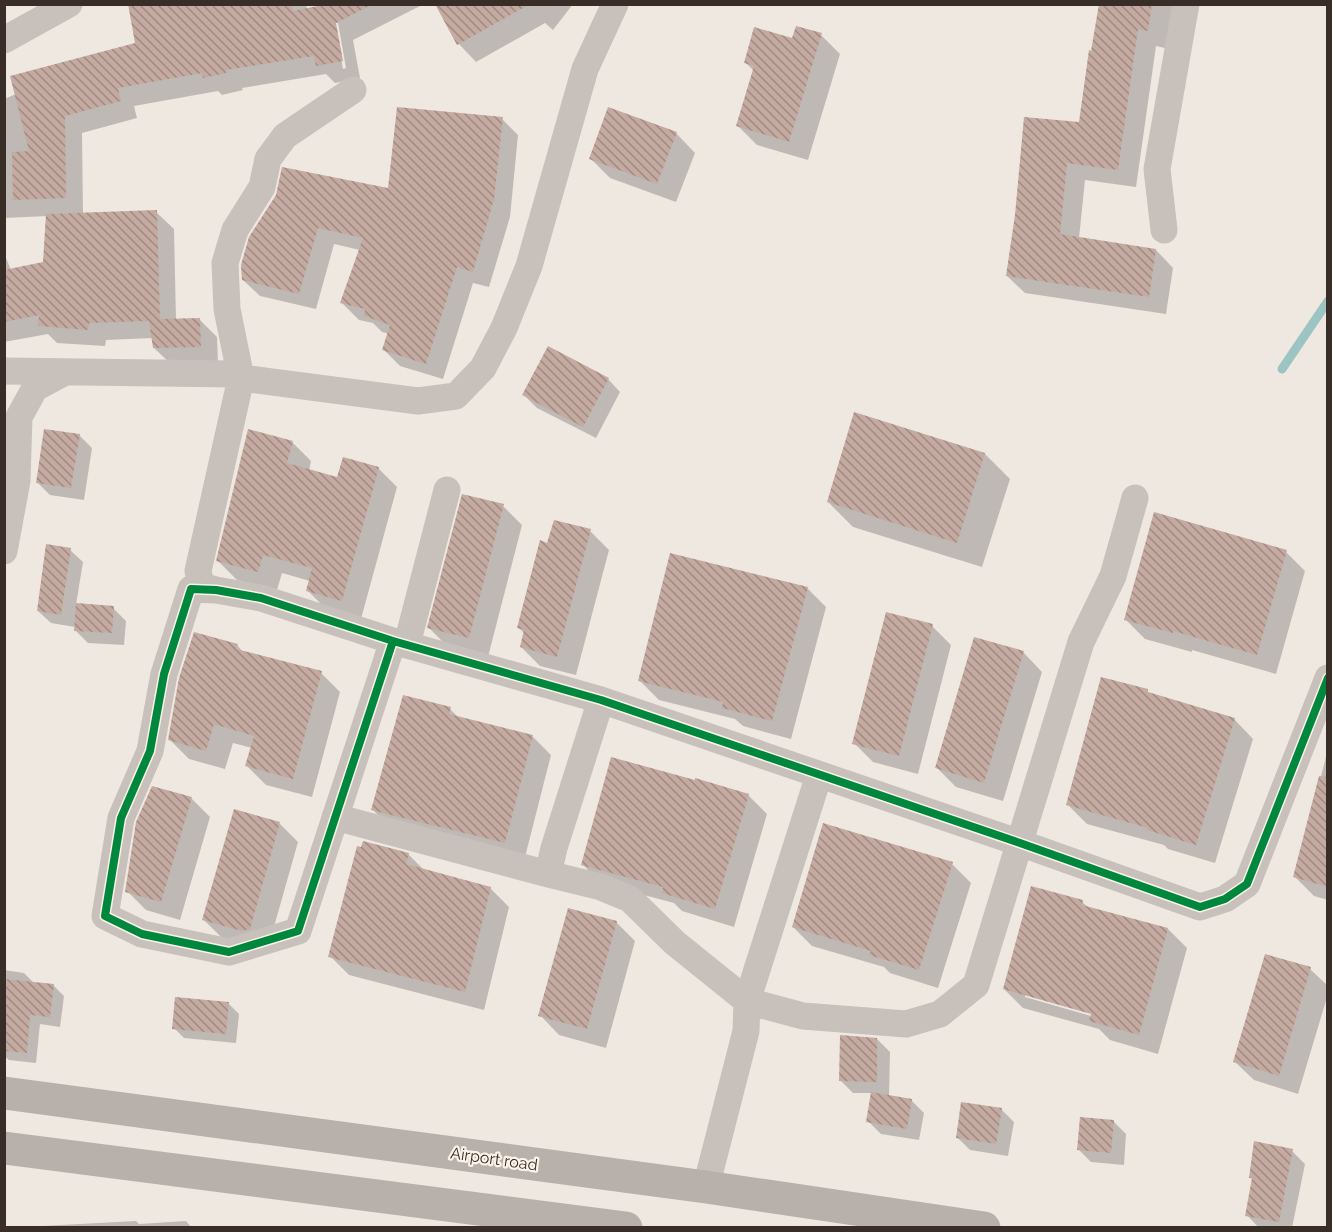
<svg xmlns="http://www.w3.org/2000/svg" width="1332" height="1232" font-family="Raleway,sans-serif">
<style>
.shadow{fill:#0003;fill-rule:evenodd}
.lines{fill:none;stroke-linecap:round;stroke-linejoin:round}
.stream{stroke:#9bc4c2;stroke-width:9}
.building{fill:url(#building-back-hatch)}
.minor{stroke:#c8c0ba;stroke-width:27}
.secondary{stroke:#b8b0aa;stroke-width:33}
.cycleway-casing{stroke:#fbf2e8;stroke-width:11}
.cycleway{stroke:#00873e;stroke-width:8}
.labels{text-anchor:middle;dominant-baseline:central;stroke-width:4.5;stroke-linejoin:round;paint-order:stroke}
.street-label{font-size:16px;fill:#392d27;stroke:#fbf2e8}
</style>
<defs>
<pattern id="building-back-hatch" width="6" height="6" patternUnits="userSpaceOnUse" patternTransform="scale(1.5)"><rect width="6" height="6" fill="#c4aaa1"/><path d="M-1 5l2 2M0 0l6 6M5-1l2 2" fill="none" stroke="#a08b83"/></pattern>
</defs>
<rect width="100%" height="100%" fill="#eee8e1"/>
<path class="shadow" d="M130,4H306L307,10L334,4H424L353,40L360,78L335,83L326,74L242,88L243,90L222,95L218,91L134,106L137,118L82,133L83,214L156,212L174,229L176,320H200L217,337L218,364L172,365L154,348L153,338L106,340L105,346L57,343L48,334L4,342V253L11,270L44,264L48,216L4,218V99L137,44ZM335,23H338L346,68L343,69Z
M436,4H573L553,30L545,23L476,62L459,44Z
M1100,4H1173L1165,48L1156,46L1136,187L1085,180L1079,238L1156,250L1173,268L1166,314L1025,293L1007,276L1080,123Z
M821,35L840,54L808,160L757,145L738,126L754,71L745,62L793,40Z
M502,119L518,135L510,217L489,287L473,283L443,379L400,366L384,350L389,334L382,332L373,323L359,320L342,303L360,250L334,244L316,309L260,296L243,280L242,265L389,190Z
M676,133L695,153L676,202L610,178L591,159Z
M608,379L620,392L596,438L537,408L524,395Z
M79,435L92,448L84,500L50,495L38,483Z
M292,442L311,461L309,471L338,478L378,468L397,487L361,619L327,610L308,591L310,581L282,573L277,590L237,580L218,561Z
M985,454L1010,479L982,567L853,527L828,502Z
M503,506L522,525L488,657L448,647L429,628Z
M590,531L609,550L576,675L540,666L521,647L525,634L518,627L549,545Z
M70,550L83,562L76,605L113,608L126,621L124,645L88,643L75,630V627L51,623L38,611Z
M1286,552L1305,571L1276,674L1192,650V652L1145,639L1126,620Z
M807,588L826,607L791,739L743,726L735,719L659,700L640,681Z
M932,626L951,645L918,774L873,762L854,743Z
M237,645L244,653L321,673L340,692L312,797L266,785L247,766L252,748L233,743L225,769L189,759L170,740Z
M1023,652L1042,672L1003,801L956,787L937,768Z
M1147,691L1151,694L1234,719L1253,739L1215,863L1168,849L1164,845L1087,824L1068,805Z
M450,709L459,718L532,736L551,755L524,861L392,829L373,810Z
M1327,753H1328V900L1314,896L1295,877Z
M748,795L767,814L734,927L682,911L674,903L602,884L583,865Z
M191,798L210,817L180,920L146,910L127,891Z
M279,823L298,842L268,948L223,939L204,920Z
M408,854L424,870L490,888L509,907L484,1010L349,975L330,956Z
M952,864L971,883L938,988L890,973L884,967L812,946L793,927Z
M1082,902L1089,908L1168,929L1187,948L1158,1054L1110,1040L1099,1029L1023,1008L1004,989ZM1025,994L1099,1015L1098,1018L1025,997Z
M616,922L635,941L606,1048L559,1035L540,1015Z
M1310,969L1328,986V994L1298,1094L1254,1080L1234,1061Z
M4,970L24,973L35,984L54,986L64,996L60,1027L40,1024L36,1063L9,1060L4,1056Z
M229,1004L239,1014L236,1043L184,1038L174,1028Z
M877,1039L890,1052L889,1096L911,1100L924,1113L919,1140L881,1134L868,1121L872,1093H853L840,1080Z
M1001,1109L1014,1122L1008,1156L970,1150L957,1137Z
M1113,1121L1126,1134L1124,1165L1091,1162L1078,1149Z
M1292,1151L1305,1164L1292,1228H1259L1247,1215L1253,1180L1250,1177Z
M136,1221L139,1224L186,1221L192,1228H4Z"/>
<g class="lines">
<path class="stream" d="M1282,369L1328,301"/>
</g>
<path class="building" d="M128,4H292L293,11L327,4H373L336,23L343,61L316,66L314,56L226,70V73L203,78L202,73L118,88L121,101L65,116L66,198L13,200L12,152L29,151L10,76L135,43Z
M435,4H530L457,45Z
M1099,4H1152L1148,31L1138,29L1118,170L1067,163L1060,234L1156,249L1149,297L1006,276L1015,215L1024,117L1079,122L1089,50L1091,51Z
M796,26L822,33L789,142L736,126L754,66L744,63L754,27L792,38Z
M397,107L503,117L494,199L473,272L457,267L426,364L382,350L390,325L364,316L365,309L340,303L363,238L318,228L299,294L242,280L241,265L249,237L276,195L282,167L388,188Z
M608,107L677,132L657,184L589,159Z
M157,210L160,319L200,318L201,347L153,348L149,321L89,323L88,330L38,326L39,315L4,322V270L43,262L46,214Z
M548,346L609,378L583,427L522,395Z
M854,412L985,453L957,543L827,502Z
M44,429L80,434L71,488L36,483Z
M248,429L293,441L287,463L337,477L343,457L379,467L342,601L306,591L312,568L263,555L258,572L216,561Z
M462,494L504,504L469,638L427,628Z
M1154,512L1287,550L1257,655L1173,631V633L1124,620Z
M554,520L591,529L557,657L520,647L524,630L517,628L540,540L547,543Z
M46,544L71,548L61,615L37,611Z
M670,553L808,587L772,721L722,708L723,702L638,681Z
M76,603L114,606L112,633L74,631Z
M886,612L933,624L899,756L852,744Z
M194,632L238,644L236,649L322,671L293,779L245,766L254,736L214,724L206,751L168,740L179,678Z
M974,637L1024,651L984,783L935,768Z
M1101,677L1148,689V692L1235,718L1196,845L1147,830L1148,828L1066,805Z
M403,695L451,707L449,714L533,735L505,843L371,810Z
M611,757L695,780V778L749,794L715,909L662,893L663,887L581,865Z
M1319,776L1328,777V887L1293,877Z
M152,786L192,797L161,902L125,892L136,822Z
M234,809L280,822L250,929L242,931L202,920Z
M823,823L953,862L919,970L869,955L871,951L792,927Z
M363,841L409,853L406,864L491,887L465,992L328,957L357,846L361,847Z
M1031,886L1083,900L1082,905L1168,928L1139,1035L1089,1021L1091,1014L1003,989Z
M568,908L617,921L587,1029L538,1016Z
M1265,954L1311,967L1279,1076L1233,1062Z
M4,979L54,984L50,1017L30,1015L27,1053L4,1051Z
M175,997L229,1002L226,1034L172,1029Z
M840,1035L877,1038V1082L839,1081Z
M871,1092L912,1099L907,1129L866,1122Z
M961,1102L1002,1108L996,1144L956,1138Z
M1080,1117L1114,1120L1111,1153L1077,1150Z
M1254,1141L1293,1149L1279,1222L1245,1216L1252,1178H1249Z"/>
<g class="lines">
<path class="minor" d="M4,40L69,4
M1164,230L1157,169L1186,4
M4,371L235,374L241,378L418,401L456,396L483,368L504,328L529,266L585,69L615,4
M4,551L17,481L19,417L35,388L63,373
M216,590L201,586L198,571L241,378L227,309L225,263L235,230L262,187L268,159L285,136L353,90
M393,641L298,931L229,952L142,934L105,916L121,818L150,751L164,674L191,589L216,590L261,598L393,641L601,700L1020,843L1200,907L1225,899L1247,884L1328,678
M407,644L447,490
M601,700L554,848L548,874L601,887L630,899L675,943L747,1001L803,1016L906,1024L940,1014L976,985L1081,642L1113,576L1135,498
M335,817L548,874
M706,1187L746,1031L747,1001L819,775"/>
<path class="secondary" d="M4,1093L706,1187L984,1228
M4,1148L626,1228"/>
<g class="cycleway-casing">
<path id="cycleway" d="M393,641L298,931L229,952L142,934L105,916L121,818L150,751L164,674L191,589L216,590L261,598L393,641L601,700L1020,843L1200,907L1225,899L1247,884L1328,678"/>
</g>
<use href="#cycleway" class="cycleway"/>
</g>
<g class="labels">
<g class="street-label">
<text transform="translate(494 1159) rotate(8)">Airport road</text>
</g>
</g>
<rect width="1332" height="1232" fill="none" stroke="#392d27" stroke-width="12"/>
</svg>
